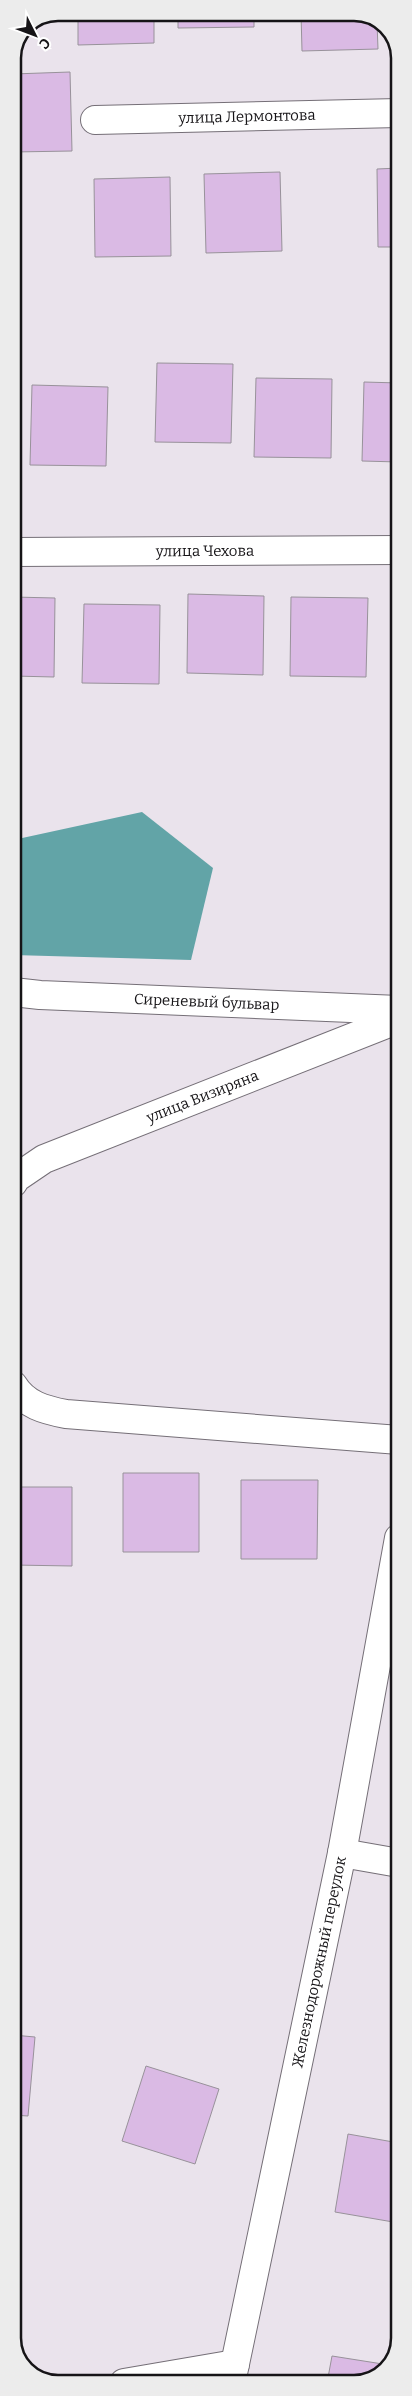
<svg xmlns="http://www.w3.org/2000/svg" width="412" height="2396" font-family="Bitter,serif">
<style>
.water{fill:#62a4a7}
.building{fill:#dabae4;stroke:#98929a}
.lines{fill:none;stroke-linecap:round;stroke-linejoin:round}
.minor-casing{stroke:#756f77;stroke-width:30}
.minor{stroke:#fff;stroke-width:28}
.labels{text-anchor:middle;dominant-baseline:central;stroke-width:5;stroke-linejoin:round;paint-order:stroke}
.street-label{font-size:15px;fill:#161417;stroke:#fff}
.rim{fill:none;stroke:#161417;stroke-width:2.5}
</style>
<rect width="100%" height="100%" fill="#eae3ec"/>
<path class="water" d="M142,812L213,868L191,960L13,955V840Z"/>
<path class="building" d="M78,13H154V43L78,45Z
M178,13H254V27L178,28Z
M301,13H359L377,22L378,49L302,51Z
M70,72L72,151L13,152V74Z
M399,168V247H378L377,169Z
M280,172L282,251L206,253L204,174Z
M170,177L171,256L95,257L94,179Z
M157,363L233,364L231,443L155,442Z
M256,378L332,379L331,458L254,457Z
M364,382L399,383V462L362,461Z
M32,385L108,387L106,466L30,465Z
M188,594L264,596L263,675L187,673Z
M13,597L55,598L54,677L13,676Z
M291,597L368,598L366,677L290,676Z
M84,604L160,605L159,684L82,683Z
M123,1473H199V1552H123Z
M241,1480H318L317,1559H241Z
M13,1487H72V1566L13,1565Z
M13,2035L35,2037L28,2116L13,2115Z
M146,2066L219,2089L195,2164L122,2141Z
M348,2134L399,2143V2223L335,2212Z
M332,2356L389,2365L388,2368L359,2383H327Z"/>
<g class="lines">
<g class="minor-casing">
<g id="minor">
<path id="s1" d="M95,120L399,113"/>
<path id="s2" d="M13,552L399,550"/>
<path id="s3" d="M13,992L40,995L399,1010"/>
<path id="s4" d="M13,1183L16,1178L44,1159L399,1019"/>
<path d="M13,1385C25,1405 45,1410 66,1414L399,1440"/>
<path d="M342,1853L399,1863"/>
<path d="M124,2383L235,2364"/>
<path id="s5" d="M231,2383L342,1853L399,1538"/>
</g>
</g>
<use href="#minor" class="minor"/>
</g>
<g class="labels">
<g class="street-label">
<text stroke="none"><textPath href="#s1" startOffset="152">улица Лермонтова</textPath></text>
<text stroke="none"><textPath href="#s2" startOffset="192">улица Чехова</textPath></text>
<text stroke="none"><textPath href="#s3" startOffset="194">Сиреневый бульвар</textPath></text>
<text stroke="none"><textPath href="#s4" startOffset="210">улица Визиряна</textPath></text>
<text stroke="none"><textPath href="#s5" startOffset="430">Железнодорожный переулок</textPath></text>
</g>
</g>
<path d="M0 0H412V2396H0ZM58 21H354A37 37 0 0 1 391 58V2338A37 37 0 0 1 354 2375H58A37 37 0 0 1 21 2338V58A37 37 0 0 1 58 21Z" fill="#ececec" fill-rule="evenodd"/>
<path class="rim" d="M58 21H354A37 37 0 0 1 391 58V2338A37 37 0 0 1 354 2375H58A37 37 0 0 1 21 2338V58A37 37 0 0 1 58 21Z"/>
<g transform="translate(35 35) rotate(132)" stroke="#ffffff" stroke-width="4" paint-order="stroke">
<path d="M0-4L9 19L0 12L-9 19Z" fill="#161417"/>
<text y="-8" font-size="14" font-weight="bold" text-anchor="middle" fill="#161417">С</text>
</g>
</svg>
